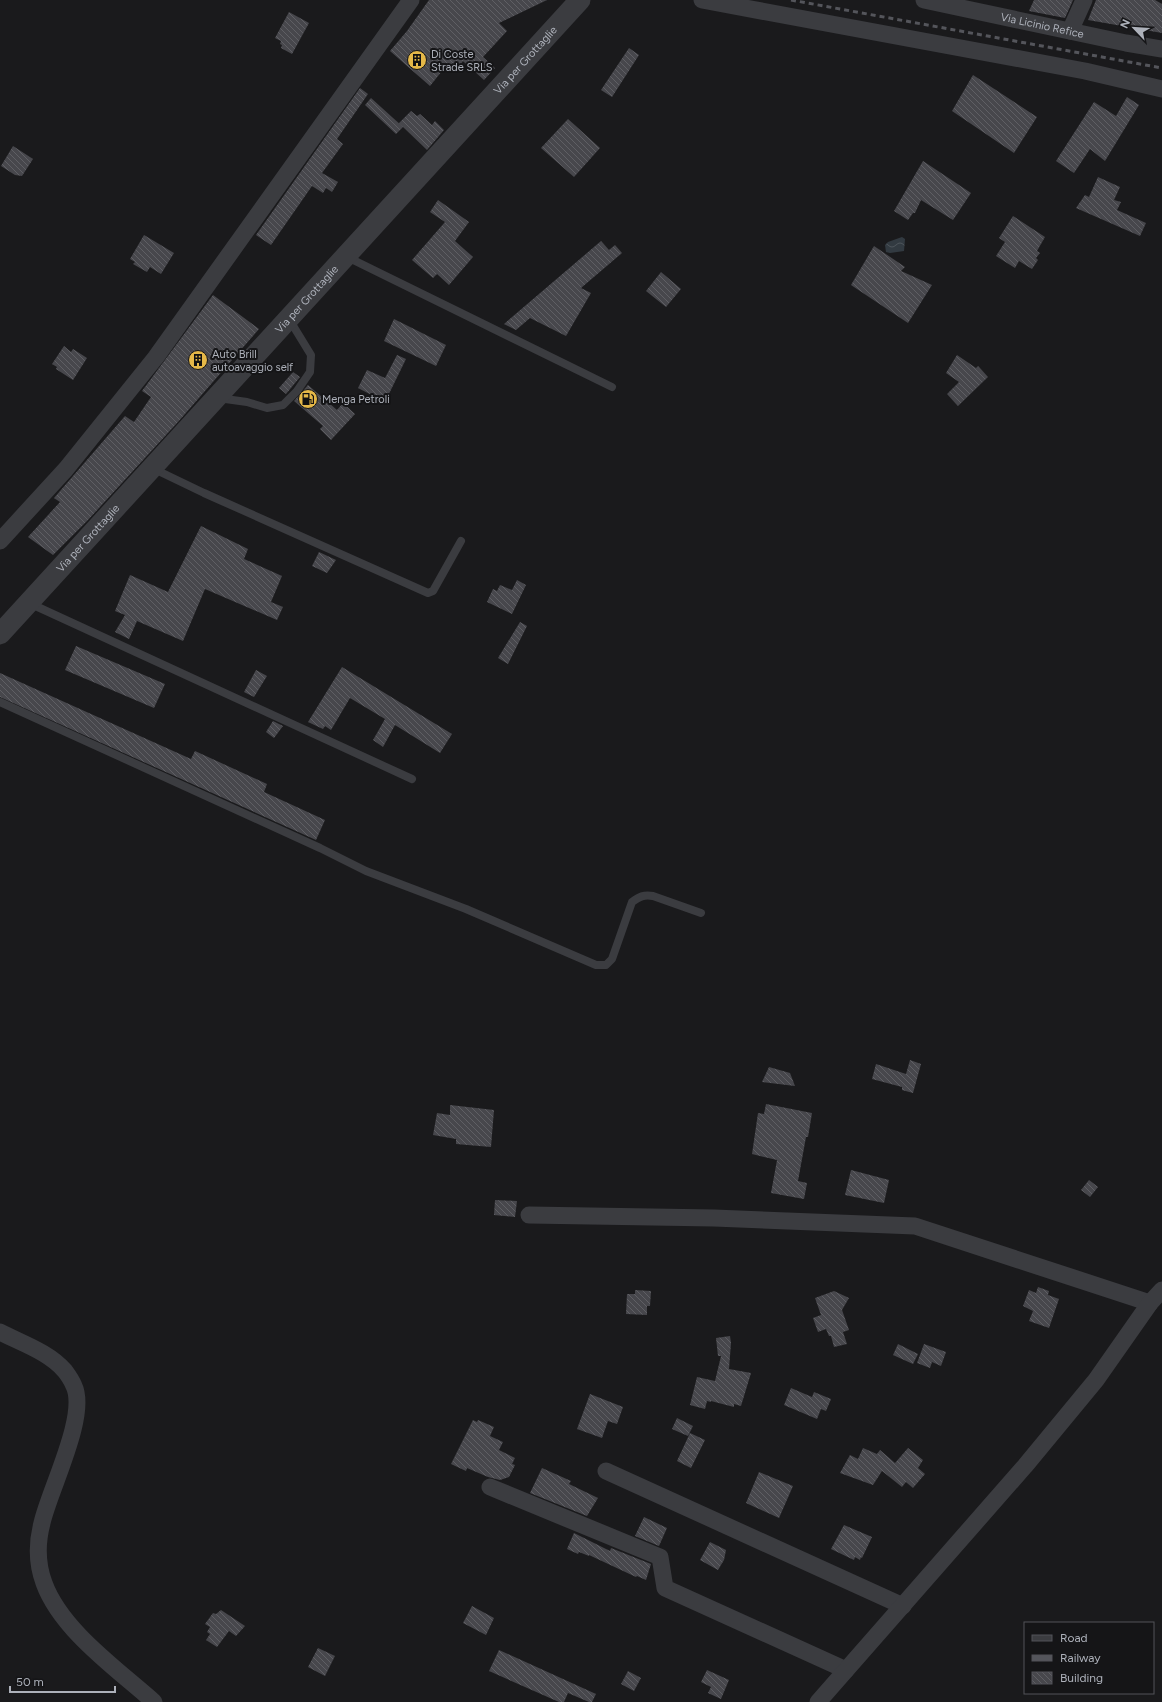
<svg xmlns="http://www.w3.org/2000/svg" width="1162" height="1702" font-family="Figtree,sans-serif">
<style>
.water{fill:url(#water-waves)}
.building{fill:url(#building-back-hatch)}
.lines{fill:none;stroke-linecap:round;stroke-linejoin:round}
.service{stroke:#3b3c40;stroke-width:8}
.minor{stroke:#3b3c40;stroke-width:17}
.tertiary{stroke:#3b3c40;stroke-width:21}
.rail{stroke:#54555b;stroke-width:3;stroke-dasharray:5 4;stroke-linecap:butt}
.labels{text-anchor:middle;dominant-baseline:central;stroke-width:4;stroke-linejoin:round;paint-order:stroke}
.street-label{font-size:11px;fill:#adb1ba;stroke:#151517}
.poi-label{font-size:11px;fill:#adb1ba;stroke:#151517;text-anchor:start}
</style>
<defs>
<pattern id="water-waves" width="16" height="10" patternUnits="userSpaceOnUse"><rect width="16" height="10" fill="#323a41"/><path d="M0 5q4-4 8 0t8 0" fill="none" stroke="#4d545a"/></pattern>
<pattern id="building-back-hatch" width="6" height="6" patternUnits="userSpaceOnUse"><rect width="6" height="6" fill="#47474c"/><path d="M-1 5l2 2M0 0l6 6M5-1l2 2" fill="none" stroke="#5f5f64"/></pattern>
</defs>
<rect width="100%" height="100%" fill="#1a1a1c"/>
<path class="water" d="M902,237L905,239L904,251L890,253L886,252L885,245L888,242Z"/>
<path class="building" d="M429,0H547L499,23L507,31L483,57L495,68L484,80L463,61L455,72L446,66L430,86L390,51L407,31Z
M1034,0H1073L1065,18L1029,11Z
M1096,0H1155L1162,4V33L1088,20Z
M289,12L309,23L292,54L281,48L282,45L280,44L281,41L275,38Z
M629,48L639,55L612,97L601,90Z
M973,75L1037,117L1014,153L952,111Z
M360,88L368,94L337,139L343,144L322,173L338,182L332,192L326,188L323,193L312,186L271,245L256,235Z
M1127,97L1139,105L1105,161L1090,149L1074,173L1056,161L1094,102L1116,116Z
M371,98L403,127L396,134L365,105Z
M411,111L417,116L420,114L432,125L435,121L444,130L427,150L399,123Z
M568,119L600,148L574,177L541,148Z
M13,146L33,159L22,176L15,175L1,166Z
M923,161L971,193L953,220L921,200L915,213H913L908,220L894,211Z
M1098,177L1120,187L1114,200L1121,202L1117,210L1146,223L1140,236L1076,208L1085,195L1089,197Z
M438,200L469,222L455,241L473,257L449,285L437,274L433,278L412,260L445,222L430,212Z
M1013,216L1045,237L1037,251L1040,253L1036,258L1038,260L1032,269L1019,261L1015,268L996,256L1005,242L999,238Z
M144,235L174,253L161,274L150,267L147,272L133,264L135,262L130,259Z
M601,241L609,250L615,245L622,253L581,288L591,293L566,336L530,318L516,330L504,324Z
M874,246L905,267L901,271L932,285L908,323L851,285Z
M661,272L681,289L666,307L646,291Z
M213,295L259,329L178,422L88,520L53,555L28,537L60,502L54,498L125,416L134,422L151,397L142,391Z
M394,319L446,345L436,366L384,341Z
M64,346L71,352L73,349L87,358L73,380L56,369L57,367L52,364Z
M397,355L406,359L385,402L358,388L367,370L385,378Z
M957,355L976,368L978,366L988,377L958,406L947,394L959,382L946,373Z
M293,372L300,377L286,394L279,388Z
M308,385L337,410L343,403L355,414L331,440L320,429L323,426L294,401Z
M201,526L248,549L244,559L282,576L271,602L283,607L277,620L205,589L183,641L137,621L129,639L115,632L125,615L115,611L130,575L168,592Z
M319,552L336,560L327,573L312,566Z
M517,580L526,585L512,614L487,602L493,589L497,591L500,585L512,590Z
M520,622L527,626L508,664L498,658Z
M76,646L165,684L154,708L65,670Z
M342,667L452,734L440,753L395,725L383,747L373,740L385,719L350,698L331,730L325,726L323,729L308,722Z
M256,670L267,676L254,697L244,692Z
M0,673L191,759L195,751L267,784L264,792L325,820L316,840L0,697Z
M273,721L283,726L274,738L266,732Z
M910,1060L921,1064L913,1093L902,1090V1087L872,1079L876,1064L906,1074Z
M769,1067L790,1073L795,1086L762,1082Z
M766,1104L812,1113L808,1137H806L798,1181L807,1183L804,1199L771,1193L777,1160L752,1154L758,1113L764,1114Z
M450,1105L494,1110L491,1147L456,1144V1139L433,1135L437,1113L450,1115Z
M851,1170L889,1180L884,1203L845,1195Z
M1089,1180L1098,1187L1090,1197L1081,1190Z
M495,1200L517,1201L515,1217L494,1215Z
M1038,1287L1049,1291L1048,1295L1059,1299L1049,1328L1029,1321L1033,1311L1023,1306L1029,1290L1036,1293Z
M635,1290L651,1291L650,1306H647V1315L626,1314L627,1294H635Z
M834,1291L849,1298L842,1310L849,1330L843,1332L847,1344L834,1347L831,1336H829L826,1329L818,1332L813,1318L821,1315L815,1298Z
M730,1336L731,1343L729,1369L751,1373L741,1406L734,1404V1407L711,1401V1402L707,1401L705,1409L690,1405L697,1377L715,1381L721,1356H718L716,1338Z
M898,1344L918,1354L913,1364L893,1355Z
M924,1344L946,1352L941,1366L932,1362L930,1368L917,1363Z
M791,1388L812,1397L814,1392L831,1399L826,1411L821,1409L817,1419L784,1405Z
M590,1394L623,1407L617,1424L608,1421L602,1438L577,1429Z
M677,1418L693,1426L688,1436L672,1429Z
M473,1420L477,1422L478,1420L494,1427L490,1436L503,1442L499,1450L515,1458L512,1464L515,1465L509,1477L500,1480L488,1477L467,1468L466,1471L451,1464Z
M690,1433L705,1440L691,1468L677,1461Z
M863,1448L877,1454L880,1450L895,1463L908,1448L923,1460L918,1468L925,1474L913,1488L906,1482L902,1487L882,1471L873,1485L840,1473L850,1455L858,1459Z
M542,1468L571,1481L569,1484L598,1498L587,1516L530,1493Z
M759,1472L793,1486L779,1518L746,1503Z
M644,1517L667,1528L659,1546L635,1536Z
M844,1525L872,1537L862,1558L861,1557L860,1560L855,1557L854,1560L831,1549Z
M574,1533L610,1551L611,1548L651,1564L646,1580L637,1576L636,1577L589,1555V1556L579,1552L578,1554L567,1549Z
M710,1542L726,1550L724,1560L718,1570L700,1560Z
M472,1606L494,1618L486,1635L463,1623Z
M221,1610L245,1626L236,1636L229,1631L217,1647L206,1640L210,1634L207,1632L210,1627L205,1624L213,1613L216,1614Z
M318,1648L335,1656L325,1676L308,1667Z
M499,1650L596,1694L592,1702H589L568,1693L564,1702H559L489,1671Z
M707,1670L729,1680L721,1699L708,1693L711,1687L701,1682Z
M628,1671L641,1678L634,1691L621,1684Z"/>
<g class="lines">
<path class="service" d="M345,256L612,387
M218,398L247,402L267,408L283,405L297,391L310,372L311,355L289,319
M152,468L204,493L428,593L433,591L461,541
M29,603L412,779
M0,702L320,848L366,871L466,909L596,965H606L612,959L632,902C639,897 644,894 653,896L701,913"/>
<g class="minor">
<path d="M702,0L1085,71L1162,89"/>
<path id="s1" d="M924,0L1126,43L1162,49"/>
<path d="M1070,31L1084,0"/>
<path d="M0,541L66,469L156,357L411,0"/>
<path d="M529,1215L714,1218L915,1226L1150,1303"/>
<path d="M0,1332C21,1343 49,1352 65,1371C68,1375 72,1381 74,1386C88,1416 49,1491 42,1523C37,1542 37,1564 44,1583C61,1630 117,1669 154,1702"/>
<path d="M606,1471L903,1606"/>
<path d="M490,1487L660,1557L665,1588L846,1670"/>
<path d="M818,1702L1025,1466L1096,1380L1150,1303L1162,1290"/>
</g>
<path class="tertiary" id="s2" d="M0,634L580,0"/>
<path class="rail" d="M791,0L1162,68"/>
</g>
<defs>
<g id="building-disc" transform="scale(1)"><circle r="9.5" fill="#e5b848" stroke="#151517"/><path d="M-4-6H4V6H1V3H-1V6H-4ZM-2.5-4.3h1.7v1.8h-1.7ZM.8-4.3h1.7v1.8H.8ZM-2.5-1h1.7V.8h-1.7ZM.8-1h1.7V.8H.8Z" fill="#111"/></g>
<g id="fuel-disc" transform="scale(1)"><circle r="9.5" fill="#e5b848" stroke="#151517"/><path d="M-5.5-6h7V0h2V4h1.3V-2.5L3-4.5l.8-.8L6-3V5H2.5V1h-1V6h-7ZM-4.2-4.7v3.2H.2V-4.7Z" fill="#111"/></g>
</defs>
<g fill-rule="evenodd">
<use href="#building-disc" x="417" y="60"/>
<use href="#building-disc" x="198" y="360"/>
<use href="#fuel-disc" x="308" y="399"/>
</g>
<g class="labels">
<g class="street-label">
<text stroke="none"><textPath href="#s1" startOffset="121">Via Licinio Refice</textPath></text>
<text stroke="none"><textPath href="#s2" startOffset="778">Via per Grottaglie</textPath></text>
<text stroke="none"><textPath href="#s2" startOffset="454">Via per Grottaglie</textPath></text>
<text stroke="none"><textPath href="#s2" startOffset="130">Via per Grottaglie</textPath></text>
</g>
<g class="poi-label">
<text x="431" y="54">Di Coste<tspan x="431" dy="13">Strade SRLS</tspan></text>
<text x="212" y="354">Auto Brill<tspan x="212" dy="13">autoavaggio self</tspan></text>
<text x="322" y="399">Menga Petroli</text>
</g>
</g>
<rect x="1024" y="1622" width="130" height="72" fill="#151517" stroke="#525358"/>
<rect x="1032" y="1635" width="20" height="6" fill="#3b3c40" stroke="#525358"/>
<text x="1060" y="1642" font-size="12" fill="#adb1ba">Road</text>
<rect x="1032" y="1655" width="20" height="6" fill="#54555b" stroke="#525358"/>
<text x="1060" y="1662" font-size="12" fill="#adb1ba">Railway</text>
<rect x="1032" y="1672" width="20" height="12" fill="url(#building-back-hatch)" stroke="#525358"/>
<text x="1060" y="1682" font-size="12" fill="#adb1ba">Building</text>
<g transform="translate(1134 28) rotate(295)" stroke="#151517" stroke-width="3" paint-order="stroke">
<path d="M0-3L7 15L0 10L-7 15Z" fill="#adb1ba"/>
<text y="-6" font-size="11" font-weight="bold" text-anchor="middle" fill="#adb1ba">N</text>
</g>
<path d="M10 1686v6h105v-6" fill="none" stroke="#adb1ba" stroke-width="2"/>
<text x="16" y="1686" font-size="12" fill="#adb1ba" stroke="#151517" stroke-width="3" paint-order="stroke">50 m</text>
</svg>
